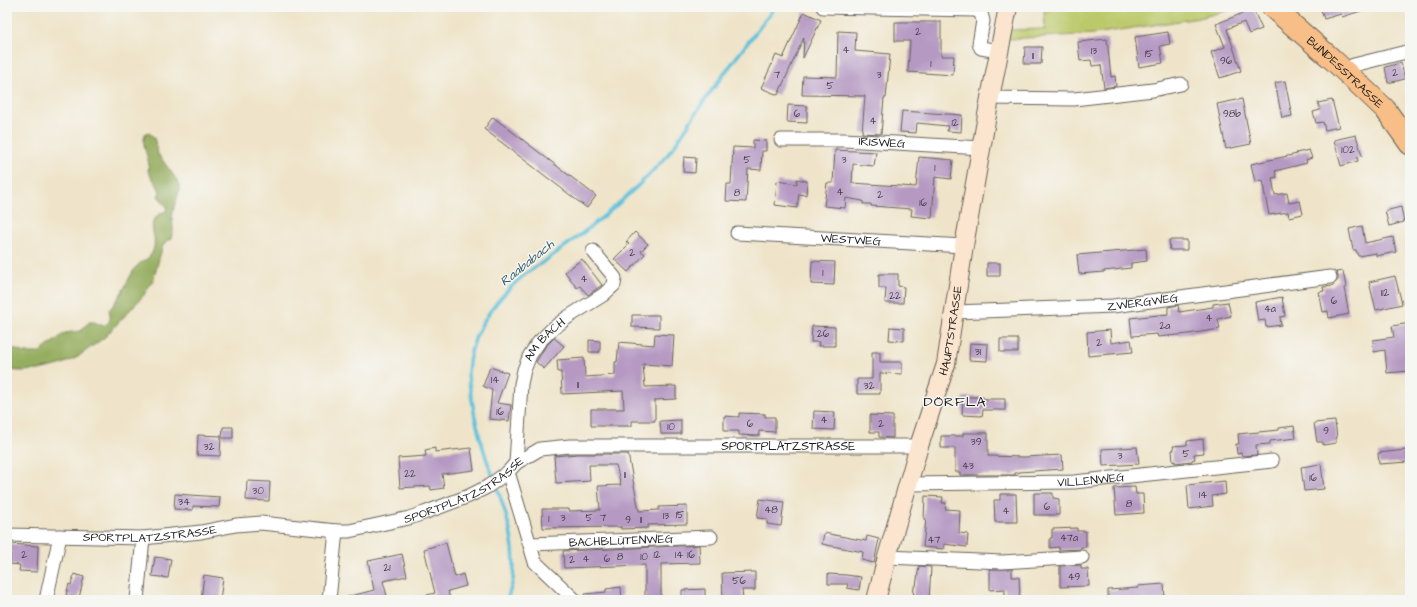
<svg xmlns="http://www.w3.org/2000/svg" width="1417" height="607" font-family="'Architects Daughter',sans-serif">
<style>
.green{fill:#bcc96b;stroke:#6c7244}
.forest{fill:#95ad5f;stroke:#58643e}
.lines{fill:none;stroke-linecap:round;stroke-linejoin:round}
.stream{stroke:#5dc1db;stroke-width:3.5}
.building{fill:#b599c3}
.street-casing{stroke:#666259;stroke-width:15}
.secondary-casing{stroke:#666259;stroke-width:20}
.primary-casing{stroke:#666259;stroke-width:23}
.street{stroke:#fff;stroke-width:13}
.secondary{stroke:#fce5cf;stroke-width:18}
.primary{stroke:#f7be87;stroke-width:21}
.labels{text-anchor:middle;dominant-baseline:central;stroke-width:3;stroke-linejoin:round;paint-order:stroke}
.number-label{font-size:10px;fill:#423b46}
.street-label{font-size:12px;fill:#1c1c1c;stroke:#f6f6f2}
.water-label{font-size:13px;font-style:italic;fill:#365e68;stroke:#f6f6f2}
.quarter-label{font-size:14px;letter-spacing:1px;fill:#1c1c1c;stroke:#f6f6f2}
</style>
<rect width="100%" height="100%" fill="#f6f6f2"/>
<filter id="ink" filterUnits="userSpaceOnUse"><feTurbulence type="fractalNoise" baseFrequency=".025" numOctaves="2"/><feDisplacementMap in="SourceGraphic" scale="8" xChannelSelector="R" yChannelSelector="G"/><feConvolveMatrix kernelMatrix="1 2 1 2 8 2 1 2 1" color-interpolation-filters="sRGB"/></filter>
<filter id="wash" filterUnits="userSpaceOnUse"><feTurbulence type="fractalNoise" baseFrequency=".012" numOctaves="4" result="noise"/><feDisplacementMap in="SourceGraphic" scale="16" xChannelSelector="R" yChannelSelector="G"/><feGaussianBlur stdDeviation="0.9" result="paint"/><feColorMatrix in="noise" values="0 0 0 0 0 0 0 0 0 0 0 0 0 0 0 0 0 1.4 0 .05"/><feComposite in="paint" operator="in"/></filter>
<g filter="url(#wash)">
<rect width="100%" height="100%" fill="#efe4c9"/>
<path class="green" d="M1052,7H1241L1199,18L1094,34L1008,39L1009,30L1045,29L1044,11L1052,10Z"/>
<path class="forest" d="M148,132L154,137L158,154L179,183V192L172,214L173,231L171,238L163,245L153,280L144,295L105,337L76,358L60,365L39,370L20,371L7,370V348H11L25,353H39L65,333L81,331L89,322H94L104,326C111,322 111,318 109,310C114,305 118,299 122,292C127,284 131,272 138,265C142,261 148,260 152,253C161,235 140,222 166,211L167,207L158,196L160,192C157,183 152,179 148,171C152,159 140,148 145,134Z"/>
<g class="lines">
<path class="stream" d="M494,479C483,452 475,423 471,394C470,387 468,380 468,373C469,333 495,300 524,275C574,242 623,204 664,159C679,142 689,122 702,104C725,71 751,39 775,7
M496,485C507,515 517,547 513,579C512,586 509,593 507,600"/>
</g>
<g id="blocks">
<path class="building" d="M1320,7H1366L1367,9L1342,17L1341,14L1324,19Z
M1253,9L1262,29L1249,34L1244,22L1227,29L1241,71L1220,78L1211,52L1225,47L1216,24Z
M804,12L821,20L803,58L804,37L778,95L761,88L776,55L783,58Z
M895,22H941V56H954L953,75L908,72L910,41H895Z
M838,31L856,32L855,51L890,54L886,98H884L881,134L862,133L865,96L802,95L803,76L837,77Z
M1168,32L1170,44L1160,46L1163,63L1139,67L1135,37Z
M1107,39L1111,77L1115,76L1116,86L1104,88L1101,65L1092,66L1091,60L1080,61L1078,42Z
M1025,47H1042L1041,64H1024Z
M1401,63L1405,79L1388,83L1385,67Z
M1285,81L1292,116L1282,118L1275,83Z
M1242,99L1251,144L1226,149L1217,104Z
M1332,100L1339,127L1325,130L1323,122L1316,123L1313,112L1320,110L1318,103Z
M788,105L807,106V123L787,122Z
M902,111L962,115L961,132L947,131L948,126L917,123L916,133L900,132Z
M493,117L596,196L587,208L484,129Z
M1356,135L1362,156L1357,157L1358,161L1341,166L1334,140Z
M753,140L766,141V151H762L761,170L748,169L746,202L726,201L727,184H731L733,147L753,148Z
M835,150L876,152L874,166L853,164L852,183L916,187L919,157L953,160L951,179L935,177L932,218L911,216L912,209L871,206V204H863V201L846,198L845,208L824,206L827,183H833Z
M1309,150L1312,158L1306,160L1307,163L1275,171L1277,177L1272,178L1275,195L1287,193L1289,203L1300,201L1303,214L1289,217L1288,212L1269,215L1262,180L1255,182L1251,164L1297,154L1296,153Z
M684,157L696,158L695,173L683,172Z
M797,179L807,181L806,195L799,194L797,208L775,205L777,181L797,184Z
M1401,207L1404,222L1389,226L1385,211Z
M1362,226L1365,243L1393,237L1396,252L1376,256V253L1358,256L1356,250H1353L1349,229Z
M635,232L648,244L641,251L645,254L628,272L614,259L629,244L626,242Z
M1169,240H1187V250H1170Z
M1146,249L1147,261L1131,263V268L1104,271V272L1079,274L1077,255Z
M582,259L602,285L588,295L580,286L577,288L565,272Z
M812,261L835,262L834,285L811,284Z
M987,263H1000V276H987Z
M1343,271L1346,287L1344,288L1349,314L1329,318L1328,311L1323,312L1319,292L1324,291L1323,287L1332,286L1338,280V276L1336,272Z
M879,274H898V286L904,287L903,303H885L886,288H879Z
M1395,276L1402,304L1376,310L1369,282Z
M1282,297L1285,316L1280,317L1281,325L1266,327L1265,320L1258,321L1255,302Z
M1228,302L1231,316L1218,319L1220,329L1188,334L1158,337L1157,334L1132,336L1130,318L1168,314V307L1178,305L1179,312L1213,307V304Z
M632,315H659V328L632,327Z
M1410,323V342L1406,343L1409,371L1387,373L1385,350L1374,352L1373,340L1394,337L1392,326Z
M812,326L835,327V346H818L819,342H811Z
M890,327L904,328V341L889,340Z
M1110,330L1111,343L1131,340L1133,352L1088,356L1087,332Z
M655,334L674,335L672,366L643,364L645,387L676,386V399L655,400V421H632V426H591V409H624L623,391L562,394L561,372H558L557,360L584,358L585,377L615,375V362H617L619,342L654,345Z
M554,338L564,346L544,369L536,362L545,347Z
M1000,339H1018V352H1000Z
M589,340L600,341V352H589Z
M970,343L988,344L987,361L969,360Z
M872,352H880V362H902V374L880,373V394H857V379H872Z
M490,367L508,373L497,403L511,405L509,421L489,419L492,390L483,386Z
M963,397H983V399H1005V410H983L982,416L962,415Z
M814,411L835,412L834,430L813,429Z
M739,413L765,414V417H775V432L759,431V436L739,435V431H724V416L739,417Z
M870,415L893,416V438L879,437V432H870Z
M681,420V434H661L660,421Z
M1335,421L1337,438H1336V443L1323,445V442H1317L1314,423Z
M1294,426L1296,438L1270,441V444L1256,445L1257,455L1242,456L1241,453L1237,454L1236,444H1239L1238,434L1279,430V428Z
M223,427H233V438H222Z
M963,433H988V456L1024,457L1062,455L1063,469L1019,472V473H1015V475H960V472H955V448H941V436H963Z
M198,435L221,436L220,456L197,455Z
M1203,439L1204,453L1194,454L1195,459L1192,460V461L1175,463V461L1173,462L1172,450H1174L1173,446L1187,445V441Z
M1137,447L1139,464L1103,466L1102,449Z
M435,448V452L471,448L474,470L442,474L444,488L431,490L430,486L400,488L398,458L426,456L425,450Z
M1406,450L1408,462L1379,464L1378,453Z
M578,454H628L639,511L659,510V507L687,506V524L648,525V528L621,529V527L543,528L542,509H569V511L600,510L598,486L621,485L616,465H589L590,481L556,483L554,456Z
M1321,464L1324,489L1304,491L1301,467Z
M247,481L270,482L269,501L246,500Z
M1225,481L1226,494L1212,496L1213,506L1189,509L1187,485Z
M1135,487L1136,494H1143L1144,513L1116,515L1114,488Z
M1034,493H1053V498L1059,499V515H1034Z
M175,494L220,497L219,507L193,506V510L174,509Z
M1000,494H1016L1017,522H995L994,500H1000Z
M925,496L943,497L942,503H946L945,509L960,510L959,533L968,534L967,547L944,544V549L923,547L926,519H924Z
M760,499L784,502L781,526L767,524V519L757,518Z
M1077,528V531H1086V547H1081V549L1059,550V547L1050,548V538H1052V529Z
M824,533L866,541L867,536L879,539L874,563L862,560L863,552L822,544Z
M446,543L455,577L463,574L466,586L448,591L450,600H419L418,597L435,593L424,549Z
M11,544L38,546L37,572L19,571L20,565L10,564Z
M699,545L700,563L661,564V600H645V565L564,568L563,551Z
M402,554L407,576L383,581L388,600H348L347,597L374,590L368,561Z
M155,557L171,559L168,578L152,576Z
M1081,565V569H1088L1089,586L1060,587V566Z
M919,566L931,567L929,600H913L914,586H916Z
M990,569H1012V577H1019L1020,600H1005V589L990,590Z
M755,572V590H742L743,600H723L722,573Z
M74,574L84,577L79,598L66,595L69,584L71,585Z
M828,574L846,575L861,577L859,590L847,588L848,584H828Z
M204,575L223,578L220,600H201Z
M1164,584L1165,600H1108V590L1138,588V586Z
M621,587L622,600H585V594L606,592V589Z
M705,589V600H682V590Z"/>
</g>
</g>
<g filter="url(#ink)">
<use href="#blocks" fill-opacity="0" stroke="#666259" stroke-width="1"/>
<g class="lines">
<g class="street-casing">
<g id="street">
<path d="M823,7L975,10L981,13L983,21L979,44L981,48L999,51"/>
<path d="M1344,69L1354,65L1410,51"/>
<path d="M990,98L1074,99L1153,90L1181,84"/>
<path id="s1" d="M781,140H844L982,148"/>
<path id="s2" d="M737,233L964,246"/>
<path id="s3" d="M955,312L1113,306L1330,277"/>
<path id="s4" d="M516,463L521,384L524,370L530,355L539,342L551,330L568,317L603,295L614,285L615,278L593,251"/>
<path d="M508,472L535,562L575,600"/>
<path id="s5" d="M909,484L1074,482L1272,461"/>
<path id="s6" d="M7,535L143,538L201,532L236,525L261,523L336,531H349L409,518L424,513L469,496L487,487L508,472L516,463L540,449L570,446H919"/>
<path id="s7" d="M531,544L711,537"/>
<path d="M887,557L1002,562L1082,557"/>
<path d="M46,600L60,536"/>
<path d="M137,600L143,538"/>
<path d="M329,600L336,531"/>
</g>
</g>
<g class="secondary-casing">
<g id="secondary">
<path id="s8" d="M876,600L887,557L919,446L946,364L964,246L990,98L1008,7"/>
</g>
</g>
<g class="primary-casing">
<g id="primary">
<path id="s9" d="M1272,7L1332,59L1385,109L1410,144"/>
</g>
</g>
<use href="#street" class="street"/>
<use href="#secondary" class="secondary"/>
<use href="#primary" class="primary"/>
</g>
</g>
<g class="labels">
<g class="number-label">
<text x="918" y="32">2</text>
<text x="846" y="50">4</text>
<text x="1094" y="51">13</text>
<text x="1149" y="54">15</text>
<text x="1033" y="56">11</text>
<text x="1226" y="61">96</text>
<text x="931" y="64">1</text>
<text x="1395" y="73">2</text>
<text x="777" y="75">7</text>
<text x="879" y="75">3</text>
<text x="830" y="86">5</text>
<text x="797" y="114">6</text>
<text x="1232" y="114">98b</text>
<text x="873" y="121">4</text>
<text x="955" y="123">12</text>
<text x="1348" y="150">102</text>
<text x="747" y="160">5</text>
<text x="844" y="160">3</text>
<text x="935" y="168">1</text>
<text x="840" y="192">4</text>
<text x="737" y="193">8</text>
<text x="880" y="195">2</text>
<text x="923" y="203">16</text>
<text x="632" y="253">2</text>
<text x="823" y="273">1</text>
<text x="584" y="279">4</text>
<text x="1385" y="293">112</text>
<text x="895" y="296">22</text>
<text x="1334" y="301">6</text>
<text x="1270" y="309">4a</text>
<text x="1209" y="318">4</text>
<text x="1165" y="326">2a</text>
<text x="823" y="334">26</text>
<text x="1099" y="343">2</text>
<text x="978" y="352">31</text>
<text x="495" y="380">14</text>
<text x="578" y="385">11</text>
<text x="869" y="386">32</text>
<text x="500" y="412">16</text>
<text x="824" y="420">4</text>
<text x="750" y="424">6</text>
<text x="881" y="424">2</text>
<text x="671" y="427">10</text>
<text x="1326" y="431">9</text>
<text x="976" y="442">39</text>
<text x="209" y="447">32</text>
<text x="1186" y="454">5</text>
<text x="1120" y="456">3</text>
<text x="968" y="466">43</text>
<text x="410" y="474">22</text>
<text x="625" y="475">11</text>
<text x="1313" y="478">16</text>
<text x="258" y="491">30</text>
<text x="1203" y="495">14</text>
<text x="184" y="502">34</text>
<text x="1129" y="504">8</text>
<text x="1047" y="507">6</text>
<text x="771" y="510">48</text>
<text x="1006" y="511">4</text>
<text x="680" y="515">15</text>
<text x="666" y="516">13</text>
<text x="563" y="518">3</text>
<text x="589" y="518">5</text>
<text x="603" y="518">7</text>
<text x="549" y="519">1</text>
<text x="628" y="520">9</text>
<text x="641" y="520">11</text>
<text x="1069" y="538">47a</text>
<text x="934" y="540">47</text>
<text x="24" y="555">2</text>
<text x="657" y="555">12</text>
<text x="679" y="555">14</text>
<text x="691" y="555">16</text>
<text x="620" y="557">8</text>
<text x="644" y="557">10</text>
<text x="586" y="559">4</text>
<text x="607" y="559">6</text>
<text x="572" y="560">2</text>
<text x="387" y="568">21</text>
<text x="1074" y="577">49</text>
<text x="739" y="581">56</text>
</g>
<g class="street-label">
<text stroke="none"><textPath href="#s9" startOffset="98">BUNDESSTRASSE</textPath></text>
<text stroke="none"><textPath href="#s1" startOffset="101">IRISWEG</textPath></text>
<text stroke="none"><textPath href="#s2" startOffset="114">WESTWEG</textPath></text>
<text stroke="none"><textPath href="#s3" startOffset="188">ZWERGWEG</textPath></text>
<text stroke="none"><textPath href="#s8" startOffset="280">HAUPTSTRASSE</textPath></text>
<text stroke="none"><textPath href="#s4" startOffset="131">AM BACH</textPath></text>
<text stroke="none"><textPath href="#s6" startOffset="803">SPORTPLATZSTRASSE</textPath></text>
<text stroke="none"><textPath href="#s5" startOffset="182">VILLENWEG</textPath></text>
<text stroke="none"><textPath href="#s6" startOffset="467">SPORTPLATZSTRASSE</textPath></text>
<text stroke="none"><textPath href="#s6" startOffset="143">SPORTPLATZSTRASSE</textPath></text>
<text stroke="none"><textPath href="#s7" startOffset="90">BACHBLÜTENWEG</textPath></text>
</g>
<g class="water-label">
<text transform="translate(527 263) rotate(-39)">Raababach</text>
</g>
<g class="quarter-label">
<text x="955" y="402">DÖRFLA</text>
</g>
</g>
<rect width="1417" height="607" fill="none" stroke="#f6f6f2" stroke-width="24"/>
</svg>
